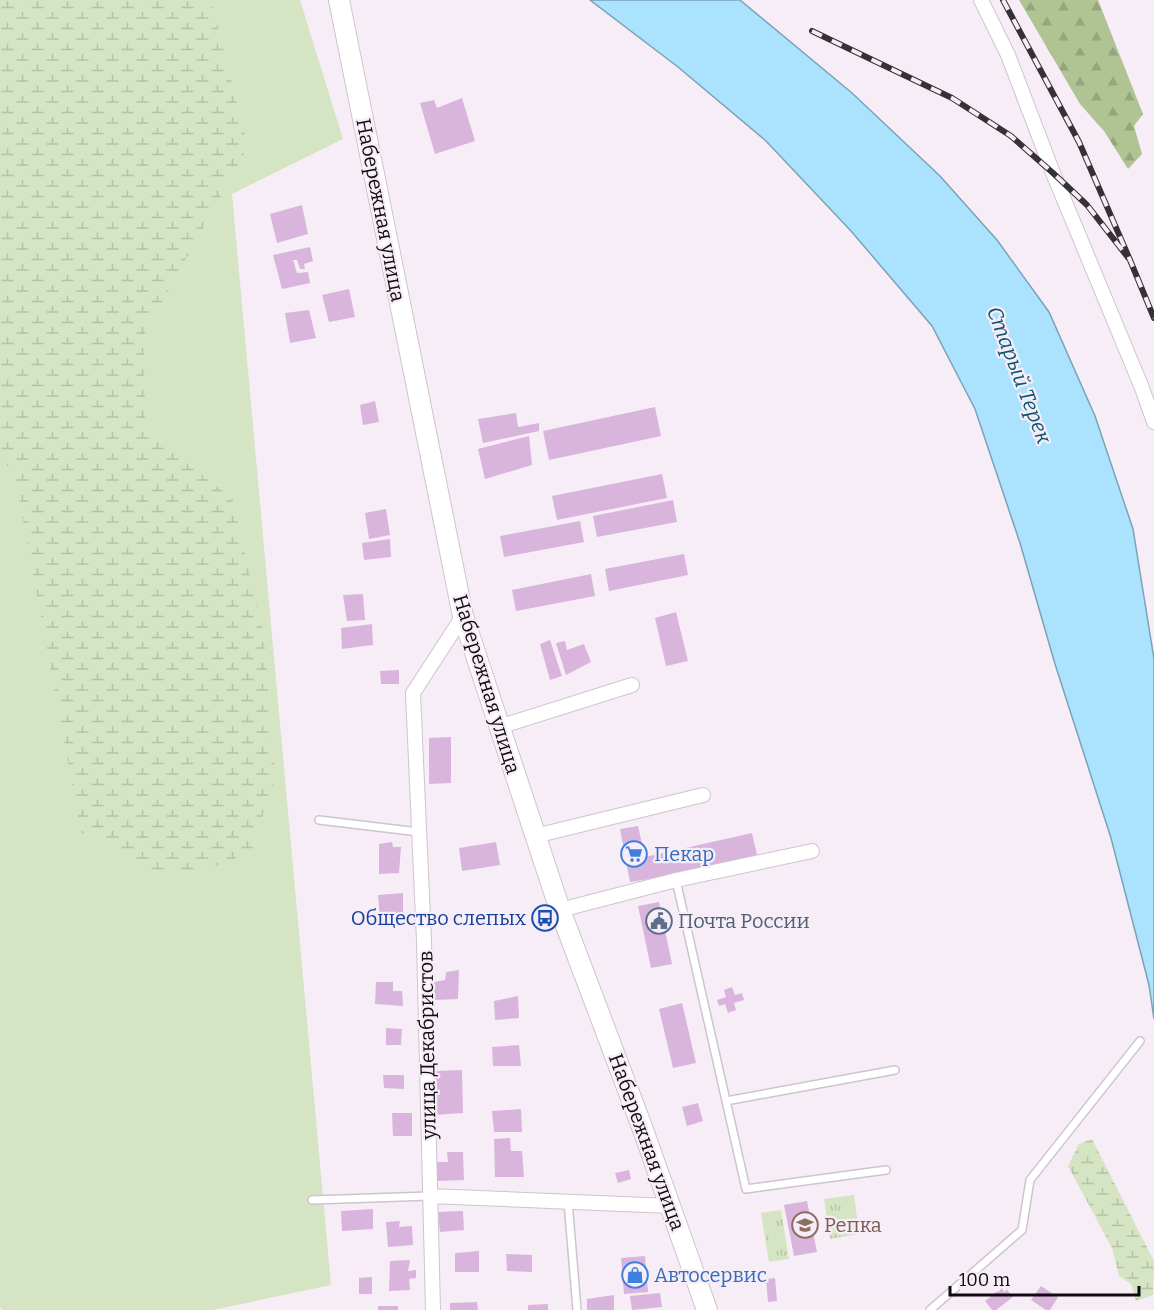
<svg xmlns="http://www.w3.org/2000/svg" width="1154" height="1310" font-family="Bitter,serif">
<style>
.green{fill:#d5e4c2}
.forest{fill:url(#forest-firs)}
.wetland{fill:url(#wetland-marsh)}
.park{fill:url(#park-tufts)}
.water{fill:#abe3fe;stroke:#7ca2b6;stroke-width:1.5}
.building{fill:#d9b5dd}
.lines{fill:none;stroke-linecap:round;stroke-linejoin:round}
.service-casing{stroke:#cec4ce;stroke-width:10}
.minor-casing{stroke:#cec4ce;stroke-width:16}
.secondary-casing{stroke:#cec4ce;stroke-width:22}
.service{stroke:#fff;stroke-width:7}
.minor{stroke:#fff;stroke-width:14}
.secondary{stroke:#fff;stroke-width:20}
.rail-casing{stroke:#363136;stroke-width:6}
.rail{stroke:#f7edf7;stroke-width:4;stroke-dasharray:11;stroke-linecap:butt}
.labels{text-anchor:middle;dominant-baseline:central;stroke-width:4.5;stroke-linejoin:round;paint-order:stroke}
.street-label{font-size:20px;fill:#0f0b0f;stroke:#f7edf7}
.shop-label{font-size:20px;fill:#366cbe;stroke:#f7edf7;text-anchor:start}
.transit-label{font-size:20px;fill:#164399;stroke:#f7edf7;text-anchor:end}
.service-label{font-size:20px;fill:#4e5e75;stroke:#f7edf7;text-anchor:start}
.education-label{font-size:20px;fill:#785e54;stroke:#f7edf7;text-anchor:start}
.water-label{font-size:21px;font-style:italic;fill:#0d5570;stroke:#f7edf7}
</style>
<defs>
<pattern id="forest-firs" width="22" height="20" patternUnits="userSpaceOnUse" patternTransform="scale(1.5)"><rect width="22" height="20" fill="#afc393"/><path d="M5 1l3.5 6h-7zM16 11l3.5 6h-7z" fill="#95a67e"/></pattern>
<pattern id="wetland-marsh" width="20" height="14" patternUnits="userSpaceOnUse" patternTransform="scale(1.5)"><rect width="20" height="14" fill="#d5e4c2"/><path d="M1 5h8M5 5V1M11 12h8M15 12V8" fill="none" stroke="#b6c2a6"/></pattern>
<pattern id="park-tufts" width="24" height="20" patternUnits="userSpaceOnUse" patternTransform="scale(1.5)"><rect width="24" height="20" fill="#d5e4c2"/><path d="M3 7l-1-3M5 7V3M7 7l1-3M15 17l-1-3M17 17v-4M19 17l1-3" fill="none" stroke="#b6c2a6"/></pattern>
</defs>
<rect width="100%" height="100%" fill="#f7edf7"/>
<path class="green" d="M0,0H300L343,139L232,194L331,1285L213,1310H2L0,1307Z"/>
<path class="forest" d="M1019,0H1098L1143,114L1134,126L1142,154L1128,169L1104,131L1080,104Z"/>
<path class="wetland" d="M0,0H211L248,147L144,335L145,430L232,498L264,635L275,778L251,852L195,875L151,869L81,833L13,466L0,465Z
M1092,1139L1154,1261L1153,1295L1136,1301L1131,1284L1119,1276L1112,1248L1068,1166L1079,1144Z"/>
<path class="park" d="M854,1195L859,1234L830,1239L824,1199Z
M781,1210L789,1259L769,1262L761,1213Z"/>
<path class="water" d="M590,0H740L852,93L940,176L997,240L1049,312L1095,416L1133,529L1154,659V1019L1149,985L1111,838L1055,664L1020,543L975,409L932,326L851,231L766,141L678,67Z"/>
<path class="building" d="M462,98L475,141L435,154L420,103L434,100L437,108Z
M302,205L308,234L277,243L270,214Z
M310,247L313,261L304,264L305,269H300L297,260H293L297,273L308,272L310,283L282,289L273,255Z
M349,289L355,317L329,322L322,295Z
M309,310L316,338L290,343L285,313Z
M375,401L379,422L363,425L360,405Z
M655,407L661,436L549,460L543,431Z
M516,413L518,427L539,423V431L483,443L478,419Z
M529,436L532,465L485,479L478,449Z
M662,474L667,498L557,520L552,496Z
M673,500L677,522L597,537L593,516Z
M386,509L390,535L369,539L365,513Z
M580,521L584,542L504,557L500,536Z
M390,539L391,557L364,560L362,543Z
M684,554L688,575L609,591L605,569Z
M591,574L595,596L516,611L512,590Z
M363,594L365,620L347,621L343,595Z
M676,612L688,661L666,666L655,618Z
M372,624L373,645L342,649L341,628Z
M550,640L562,676L550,680L540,644Z
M565,641L567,650L584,644L591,662L566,675L556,643Z
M399,670V684H381L380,671Z
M451,737V783L429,784V738Z
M638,826L645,857L752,833L757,855L649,879L630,882L620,829Z
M392,842L393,847H401L399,873L379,874V844Z
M496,842L500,865L462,871L459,848Z
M403,893V918L380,919L378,895Z
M659,902L672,964L651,968L638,906Z
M459,970L458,999L434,1000V982L445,980L446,972Z
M376,982H393V991H402L403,1006L375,1004Z
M732,987L735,995L742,993L744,1000L734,1003L736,1010L728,1013L725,1004L719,1006L717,1000L726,997L724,990Z
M518,996L519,1018L495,1020L494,1001Z
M682,1003L696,1063L673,1068L659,1009Z
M386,1028L402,1029L401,1045H386Z
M519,1045L521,1066H493L492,1047Z
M462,1070L463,1113L435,1115L434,1071Z
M383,1075H404V1089L384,1088Z
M698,1103L703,1121L687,1126L682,1107Z
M521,1109L522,1132H494L492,1111Z
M392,1113H412V1136H393Z
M510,1138L511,1151H522L524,1177H495L494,1139Z
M447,1152H463L464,1180L437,1181L436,1162H448Z
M629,1170L631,1179L618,1183L615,1173Z
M807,1201L817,1252L794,1256L784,1205Z
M373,1209V1229L342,1231L341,1211Z
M463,1211L464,1230L440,1232L438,1212Z
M400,1221L399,1227L412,1226L413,1245L388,1247L386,1222Z
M479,1251V1272H455V1253Z
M506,1254L532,1255V1272L507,1271Z
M645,1256L648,1292L624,1294L621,1258Z
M410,1260L408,1271L416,1270V1278L409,1279L410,1290L389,1291L390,1261Z
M372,1277V1294H359V1278Z
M775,1278L777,1301L768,1302L766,1279Z
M1004,1286L1013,1297L996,1310H992L985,1301Z
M1041,1286L1058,1297L1050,1310H1046L1031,1300Z
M660,1293L662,1307L632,1310L630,1296Z
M614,1295V1310H587V1299Z
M477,1302L478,1310H450V1303Z
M548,1304V1310H528V1305Z
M378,1306H398V1310H378Z"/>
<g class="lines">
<g class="service-casing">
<path id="service" d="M319,820L419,832
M676,880L746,1189L886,1170
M726,1101L895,1070
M312,1200L430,1196
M568,1201L577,1310
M930,1310L1022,1230L1030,1180L1140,1041"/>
</g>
<g class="minor-casing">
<path id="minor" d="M981,0L1008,55L1053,173L1142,388L1154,422
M499,727L632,685
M535,836L703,795
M560,910L676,880L812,851
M430,1196L670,1206
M433,1310L424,941L413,693L463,616"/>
</g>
<g class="secondary-casing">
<path id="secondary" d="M339,0L463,616L560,910L642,1127L707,1310"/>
</g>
<use href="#service" class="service"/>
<use href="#minor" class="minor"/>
<use href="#secondary" class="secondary"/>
<g class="rail-casing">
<path id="rail" d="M1003,0L1079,142L1130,260L1154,318
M812,31L952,98L1011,136L1053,173L1087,205L1130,260"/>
</g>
<use href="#rail" class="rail"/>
</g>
<defs>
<g id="supermarket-ring" transform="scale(1.35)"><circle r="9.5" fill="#f7edf7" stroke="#3f7fe0" stroke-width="1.5"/><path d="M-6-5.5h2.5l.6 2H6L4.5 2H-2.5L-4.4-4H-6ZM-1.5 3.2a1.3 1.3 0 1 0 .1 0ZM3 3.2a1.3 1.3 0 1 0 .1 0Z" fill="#3f7fe0"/></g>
<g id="bus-ring" transform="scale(1.35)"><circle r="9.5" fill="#f7edf7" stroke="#1a4fb4" stroke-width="1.5"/><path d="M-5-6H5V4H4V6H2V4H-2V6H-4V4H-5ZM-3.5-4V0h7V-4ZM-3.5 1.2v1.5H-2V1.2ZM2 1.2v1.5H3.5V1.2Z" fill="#1a4fb4"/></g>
<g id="civic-ring" transform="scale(1.35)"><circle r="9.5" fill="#f7edf7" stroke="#5c6f8a" stroke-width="1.5"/><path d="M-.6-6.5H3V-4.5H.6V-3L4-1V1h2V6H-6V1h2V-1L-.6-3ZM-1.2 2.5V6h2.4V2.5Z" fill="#5c6f8a"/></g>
<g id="school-ring" transform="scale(1.35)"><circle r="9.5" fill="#f7edf7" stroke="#8d6e63" stroke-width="1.5"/><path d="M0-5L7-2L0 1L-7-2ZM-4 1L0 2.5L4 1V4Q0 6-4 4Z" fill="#8d6e63"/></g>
<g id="shop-ring" transform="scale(1.35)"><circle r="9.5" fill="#f7edf7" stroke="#3f7fe0" stroke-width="1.5"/><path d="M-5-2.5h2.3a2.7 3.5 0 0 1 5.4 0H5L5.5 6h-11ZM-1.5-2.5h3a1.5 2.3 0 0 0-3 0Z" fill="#3f7fe0"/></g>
</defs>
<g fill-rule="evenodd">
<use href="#supermarket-ring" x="634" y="854"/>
<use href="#bus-ring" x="545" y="918"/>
<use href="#civic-ring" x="659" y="921"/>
<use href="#school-ring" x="805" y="1225"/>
<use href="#shop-ring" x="635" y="1275"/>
</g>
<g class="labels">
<g class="street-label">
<text transform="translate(381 210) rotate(79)">Набережная улица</text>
<text transform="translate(487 684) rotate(73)">Набережная улица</text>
<text transform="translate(427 1045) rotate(-91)">улица Декабристов</text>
<text transform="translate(647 1142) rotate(70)">Набережная улица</text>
</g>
<g class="shop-label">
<text x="654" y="854">Пекар</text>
<text x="654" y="1275">Автосервис</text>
</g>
<g class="transit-label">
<text x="526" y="918">Общество слепых</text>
</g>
<g class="service-label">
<text x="678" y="921">Почта России</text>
</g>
<g class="education-label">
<text x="824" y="1225">Репка</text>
</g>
<g class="water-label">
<text transform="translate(1019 375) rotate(69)">Старый Терек</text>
</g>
</g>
<path d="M950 1286v9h189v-9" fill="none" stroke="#0f0b0f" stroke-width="3"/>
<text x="959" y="1286" font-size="18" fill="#0f0b0f" stroke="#f7edf7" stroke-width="4.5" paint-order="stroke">100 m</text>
</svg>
